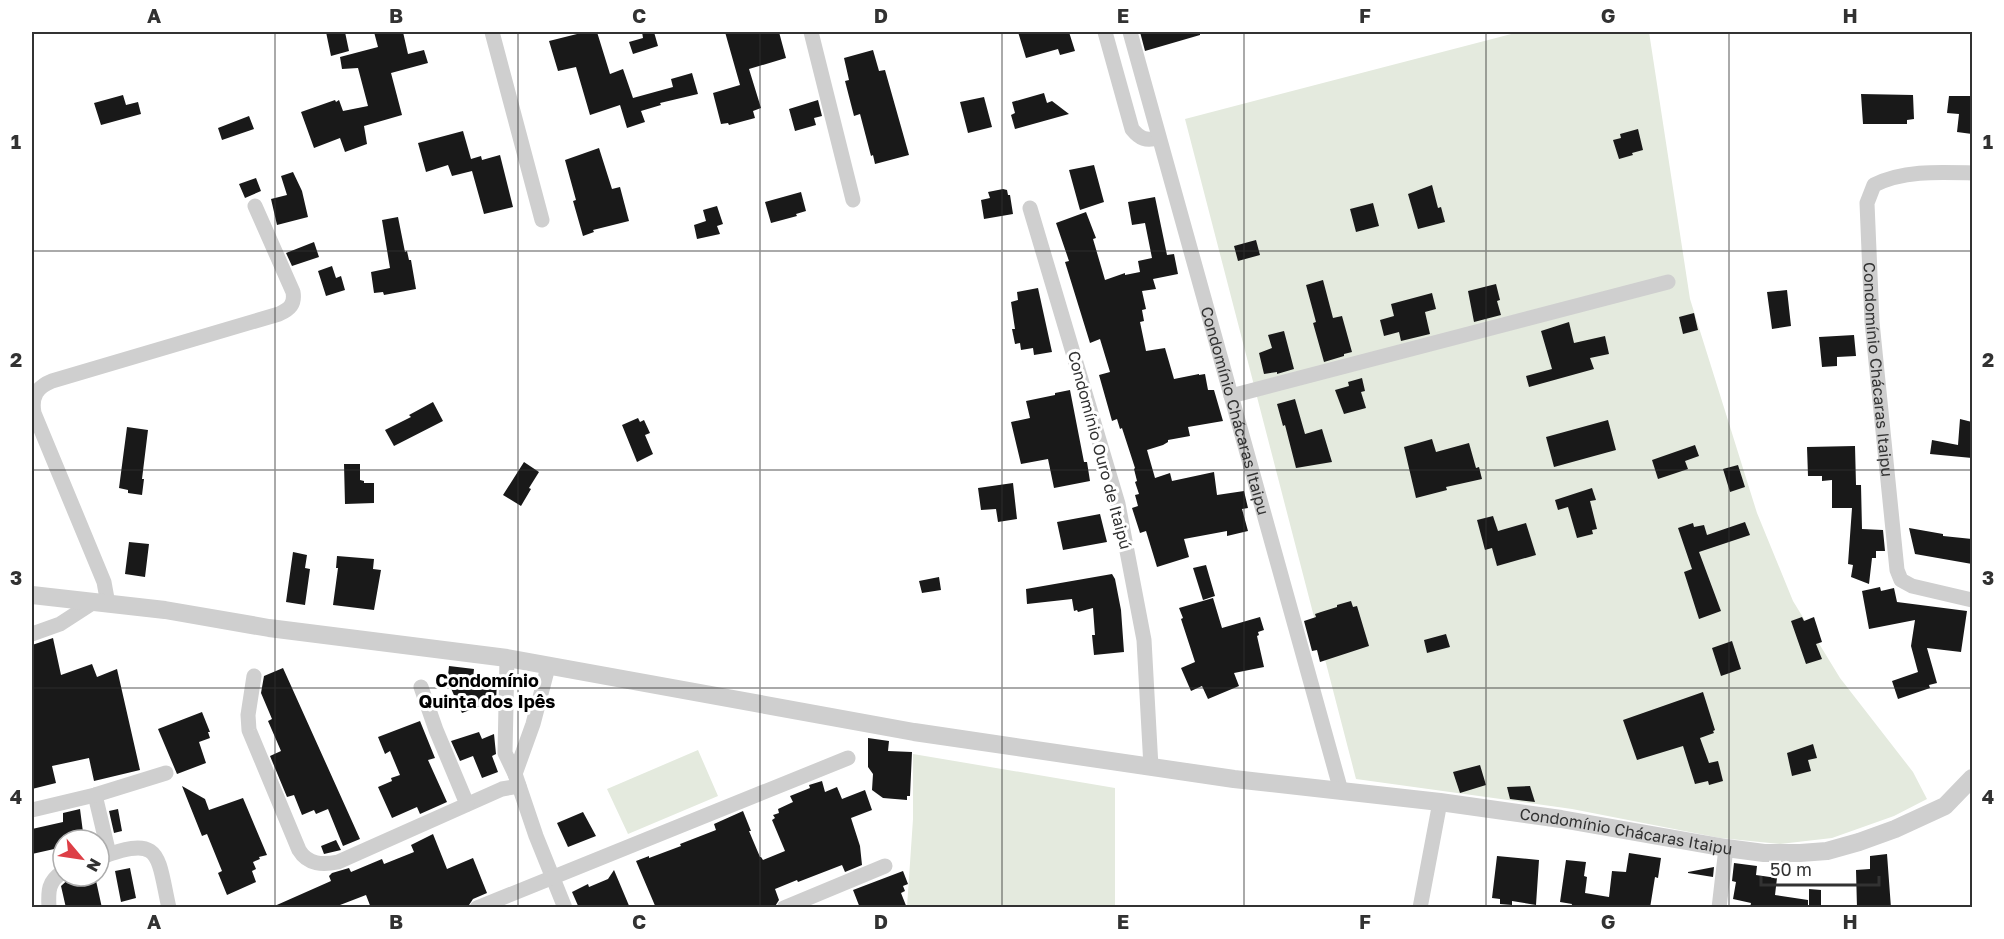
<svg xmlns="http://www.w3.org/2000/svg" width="2004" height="939" font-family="'Golos Text',sans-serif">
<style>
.green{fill:#e4eade}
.building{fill:#191919}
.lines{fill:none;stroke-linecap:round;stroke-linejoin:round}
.minor{stroke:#cfcfcf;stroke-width:15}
.tertiary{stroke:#cfcfcf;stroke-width:18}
.grid{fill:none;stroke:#323232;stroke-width:1.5;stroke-opacity:0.55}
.labels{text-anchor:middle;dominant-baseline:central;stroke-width:6;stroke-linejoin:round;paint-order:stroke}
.street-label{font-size:16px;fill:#323232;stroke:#fff}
.neighbourhood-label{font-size:18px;font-weight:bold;fill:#000;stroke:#fff}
.neatline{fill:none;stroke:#323232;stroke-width:2}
.grid-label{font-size:20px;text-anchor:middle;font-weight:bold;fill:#323232}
</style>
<rect width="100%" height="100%" fill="#fff"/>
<path class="green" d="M1519,32H1649L1690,299L1757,513L1793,601L1840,678L1913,772L1927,799L1894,816L1832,838L1780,844L1720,838L1572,809L1356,779L1185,119Z
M698,750L718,796L628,834L607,789Z
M913,754L1115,788V907H907L913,819Z"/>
<path class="building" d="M326,32H345L349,51L331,56Z
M374,32H403L408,54L424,50L428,63L391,73L402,115L364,126L367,144L345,152L340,138L314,148L301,112L335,100L336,102L339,100L343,111L368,106L358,68L342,69L340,57L378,47Z
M585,32H597L610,74L623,69L633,98L673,87L671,79L692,73L698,94L660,103L661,105L641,111L645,122L627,128L620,105L590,115L576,67L558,71L549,41Z
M642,32H654L658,46L633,54L629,42L643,38Z
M725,32H779L786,58L749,69L761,108L753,111L755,118L729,125L728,123L721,124L713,93L740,85Z
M1018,32H1069L1075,51L1060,55L1058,49L1026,58Z
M1140,32H1200V35L1145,51Z
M873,50L879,71L885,70L909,155L875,164L873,155L871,156L860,114L854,116L845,81L849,80L844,58Z
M1044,93L1047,103L1052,101L1069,114L1015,129L1011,115L1015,113L1012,102Z
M1861,94L1913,95L1914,119L1907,120V124H1863Z
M123,95L126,105L138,102L141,114L101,125L94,103Z
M1949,96H1972V134L1957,132L1959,114L1947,113Z
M984,97L992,127L968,133L960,102Z
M818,100L822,116L814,118L816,125L795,131L789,109Z
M249,116L254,129L222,140L218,128Z
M1638,129L1643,150L1632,153L1633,155L1619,159L1613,140L1621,138L1620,134Z
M463,131L471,159L481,156L482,160L500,155L513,207L484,214L472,171L452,176L448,165L426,172L418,143Z
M599,148L612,189L620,187L629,221L593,230L594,232L583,236L573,201L576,200L565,160Z
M1094,165L1104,202L1080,210L1069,170Z
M293,172L302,191L308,217L277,225L271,199L287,195L281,176Z
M256,178L261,191L245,198L239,184Z
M1432,185L1438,208L1441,207L1445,222L1418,229L1408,194Z
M1003,189L1007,190L1008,195H1010L1013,214L984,219L981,200L990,198L988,192Z
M801,192L806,211L796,214L797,216L771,223L765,202Z
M1155,197L1167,255L1174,254L1178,274L1153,279L1156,289L1142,291L1146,309L1142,310L1144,321L1140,322L1146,351L1165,348L1174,379L1199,374V375L1205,374L1208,390H1214L1223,421L1188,427L1190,436L1168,440V442L1163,445L1147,450L1155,478L1170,473L1172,481L1214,472L1217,495L1244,491L1248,508L1242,509L1248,531L1227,536V531L1184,539L1189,557L1157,567L1146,531L1140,533L1132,508L1138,506L1135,495L1139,494L1135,482L1137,481L1134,469L1135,468L1122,428L1120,429L1117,419L1112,421L1099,375L1110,372L1100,339L1090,343L1065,262L1069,261L1056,223L1086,212L1096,238L1093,239L1105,280L1125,273V275L1140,272L1138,261L1152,258L1145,223L1132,225L1128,202Z
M1373,203L1379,226L1356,232L1350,209Z
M717,206L723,224L717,226L720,234L697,239L694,225L706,221L703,210Z
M398,217L405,252L407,251L409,260H411L416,289L384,295L383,292L374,293L371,272L390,268L382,220Z
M1256,240L1260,255L1238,261L1234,246Z
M314,242L319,257L292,266L286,253Z
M332,266L336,278L341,276L345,290L326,296L318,271Z
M1323,280L1333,318L1342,316L1352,352L1344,354V356L1324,362L1313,323L1316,322L1306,285Z
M1496,284L1500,300L1497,301L1501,315L1474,322L1468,291Z
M1038,288L1052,352L1034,355L1033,348L1021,350L1020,343L1015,344L1012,329H1015L1011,302L1018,300L1017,292Z
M1787,290L1791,326L1772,329L1767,292Z
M1432,293L1436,309L1425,312L1430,334L1401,341L1399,332L1384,336L1380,320L1394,316L1391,304Z
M1694,313L1698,330L1683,334L1679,317Z
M1569,322L1574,343L1605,336L1609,354L1590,358L1594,369L1529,387L1526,376L1552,369L1541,331Z
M1284,331L1294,369L1277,374V372L1264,374L1259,353L1272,348L1268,335Z
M1854,335L1856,356L1837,357V366L1822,367L1819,337Z
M1362,378L1365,391L1361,392L1366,408L1344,414L1335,390L1349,386L1348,382Z
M1070,390L1084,462H1087L1090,481L1054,488L1048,459L1021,464L1011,422L1030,418L1026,401L1055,395V393Z
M1295,399L1305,434L1322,429L1332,462L1296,468L1285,425L1283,426L1277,404Z
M433,402L443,421L394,446L385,430L411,417L409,415Z
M638,418L640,422L644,420L650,433L645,435L653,454L637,462L622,425Z
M1960,419L1972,422V458L1930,454L1932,440L1958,445Z
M1608,420L1616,450L1554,467L1546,437Z
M127,427L148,430L142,479H144L142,495L128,493V490L119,488Z
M1432,439L1436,452L1469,443L1476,468L1479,467L1482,479L1446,487L1447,490L1416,498L1404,447Z
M1695,445L1699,456L1685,461L1688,469L1658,479L1652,460Z
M1855,446L1856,485H1861L1862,529L1883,530L1885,551H1876V558H1872L1869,584L1851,577L1853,565L1848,564L1852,508H1832V480L1822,481V476H1808L1807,447Z
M524,462L539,472L529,488L531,489L521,506L503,495Z
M344,464H360V480L364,481V483H374V503L345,504Z
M1738,465L1745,487L1730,492L1723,469Z
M1013,483L1017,519L998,522L996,509L981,510L978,488Z
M1592,488L1596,500L1590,501L1597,529L1592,530L1593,534L1577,538L1568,507L1558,510L1555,500Z
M1100,514L1107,542L1063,550L1057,522Z
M1493,516L1498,531L1526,523L1536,555L1497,566L1492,548L1485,550L1477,520Z
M1745,522L1750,535L1699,552L1721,611L1699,619L1684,572L1692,569L1678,528L1693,523L1694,527L1704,525L1707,535Z
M1909,528L1943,534V536L1972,539V564L1915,554Z
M129,542L149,544L145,577L125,574Z
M293,552L307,555L305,568L310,569L305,605L286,602Z
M337,556L374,559L373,569L381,570L374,610L333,605L338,568H336Z
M1206,565L1215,596L1203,600L1193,568Z
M1112,574L1115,579L1121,610L1124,652L1094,655L1092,635H1095L1093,608L1078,612L1077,610L1074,611L1072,599L1027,604L1026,589Z
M939,577L941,590L922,593L919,581Z
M1880,587L1881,591L1894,588L1897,602L1967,611L1961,652L1927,648L1937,683L1929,685L1930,688L1898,699L1892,681L1918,672L1911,646L1915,620L1869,629L1862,591Z
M1213,598L1222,628L1260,617L1264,630L1258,632L1259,635L1257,636L1264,667L1234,673L1239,686L1208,699L1202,686L1191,691L1181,668L1195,662L1181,619L1183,618L1179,608Z
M1351,601L1353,607L1357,606L1369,646L1320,662L1317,650L1312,651L1304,621L1316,617L1315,614L1321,612L1337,607V605Z
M1802,617L1804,621L1814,617L1822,642L1816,644L1822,659L1806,664L1791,621Z
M1446,634L1450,647L1427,653L1424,640Z
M53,638L61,675L92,664L97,677L117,669L140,770L94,781L89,758L52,766L56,783L32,789V645Z
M1732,641L1741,669L1721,676L1712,648Z
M449,666L474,669L472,687L485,682L497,683L496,700L462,713L449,684H447L446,676H448Z
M283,668L360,839L343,846L328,809L316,814L314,810L302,815L294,795L287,797L270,756L281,751L268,721L272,719L261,693L264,676Z
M1703,692L1715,730L1713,731L1714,733L1700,738L1709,763L1718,761L1723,781L1709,785L1708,781L1695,784L1683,746L1637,760L1623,720Z
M202,712L210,732H208L210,738L199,742L206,763L177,774L158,729Z
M420,721L435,758L428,760L447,802L420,814L417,807L392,818L378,787L392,781L391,778L400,775L390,751L385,754L378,737Z
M479,732L482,739L494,734L496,754L492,756L498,772L482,778L473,756L460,761L451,741Z
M868,738L889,741L888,751L912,752L910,796H907V800L883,798L872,790L873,774L868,767Z
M1813,744L1817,758L1808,760L1811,771L1792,776L1787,753Z
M1480,765L1486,785L1460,793L1453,772Z
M822,781L825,792L837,787L842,799L865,790L872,810L851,818L860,846L862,865L845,872L842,865L798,882L797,880L775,889L779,900L774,908H656L636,861L649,856V858L681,846L680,844L716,830L714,824L743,811L751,831H749L760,857H761L763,860L785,851L772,820L775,818L773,815L779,813L778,809L793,802L790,796L810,788L809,785Z
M182,786L205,799L209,810L243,798L267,855L259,857L260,859L253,862L256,869L252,871L256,882L227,895L218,873L222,871L207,834L202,836Z
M1530,786L1535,802L1510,799L1507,787Z
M80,809L84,840H63V847L32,854V829L63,822V813Z
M118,809L122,831L114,833L109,811Z
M583,812L596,836L568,847L557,823Z
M433,834L447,869L473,858L487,893L473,899L467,908H371L366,895L340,905L341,908H270L331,881L329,876L332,873L349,868L351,872L382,859L384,864L414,852L411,845Z
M336,840L341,850L324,854L321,846Z
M1629,853L1661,858L1658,878L1655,877L1650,908H1571L1572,904L1560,902L1566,860L1586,862L1584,876L1587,877L1585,893L1609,897L1612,871L1626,872Z
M1887,854L1891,908H1857L1856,870L1870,869V856Z
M1497,856L1539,860L1536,905L1512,901V905L1500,904V899L1492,898Z
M1734,863L1757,866L1756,875L1777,878L1775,895L1808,900V908H1750L1751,903L1733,899L1736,882L1732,881Z
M1714,867L1713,877L1688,873V872Z
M130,868L136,898L121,902L115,871Z
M614,870L630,908H579L572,892L588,884L589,887L608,879Z
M903,871L908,884L903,886L905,891L901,893L907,908H860L853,890Z
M72,876H95L102,908H66L61,886Z
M1809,889L1821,890V908H1809Z"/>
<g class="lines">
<g class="minor">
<path d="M492,32L542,220"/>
<path d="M811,32L853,200"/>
<path d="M1105,32L1132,129C1140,139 1146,141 1158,138"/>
<path id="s1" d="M1130,32L1341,791"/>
<path id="s2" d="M1972,173C1940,172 1903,170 1874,185L1867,203L1872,322L1897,570L1901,580L1912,586L1972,600"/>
<path d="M1030,208L1118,504L1144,640L1151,767"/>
<path d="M1231,396L1668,282"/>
<path d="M108,604L104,582L34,413C31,396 37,387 52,381L279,314C290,309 295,304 293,292L255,206"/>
<path d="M32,634L60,624L94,602"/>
<path d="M507,658L505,753L515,774L536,836L565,908"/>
<path d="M254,676L248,715L249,730L299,850C308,865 323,865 338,862L502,789L519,786"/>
<path d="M421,687L436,730L467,804"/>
<path d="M515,774L533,724L548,667"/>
<path d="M95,795L109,854"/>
<path d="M32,810L95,795L166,773"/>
<path d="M99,858C162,834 157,854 169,908"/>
<path d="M49,908C48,891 48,881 63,872"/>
<path d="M477,908L848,758"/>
<path d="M784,908L885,866"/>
<path d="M1420,908L1440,802"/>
<path d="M1719,908L1726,848"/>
</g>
<path class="tertiary" id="s3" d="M32,595L165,610L269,628L507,658L914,732L1234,779L1440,802L1561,819L1726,848L1764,853H1800L1827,851L1859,842L1895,829L1945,806L1972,778"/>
</g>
<path class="grid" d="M275,32V908M518,32V908M760,32V908M1002,32V908M1244,32V908M1486,32V908M1729,32V908M32,251H1972M32,470H1972M32,688H1972"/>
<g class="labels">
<g class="street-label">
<text stroke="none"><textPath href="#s2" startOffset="286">Condomínio Chácaras Itaipu</textPath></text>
<text stroke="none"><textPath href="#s1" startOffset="393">Condomínio Chácaras Itaipu</textPath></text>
<text transform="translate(1100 450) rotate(75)">Condomínio Ouro de Itaipú</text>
<text stroke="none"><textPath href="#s3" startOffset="1612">Condomínio Chácaras Itaipu</textPath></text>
</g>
<g class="neighbourhood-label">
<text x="487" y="680">Condomínio<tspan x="487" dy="21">Quinta dos Ipês</tspan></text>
</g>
</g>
<rect width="2004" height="939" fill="none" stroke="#ffffff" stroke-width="66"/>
<g transform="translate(81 858) rotate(119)"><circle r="28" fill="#ffffff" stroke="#adadad" stroke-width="1.5"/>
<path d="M0-4.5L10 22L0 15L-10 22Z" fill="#dd3f46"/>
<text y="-9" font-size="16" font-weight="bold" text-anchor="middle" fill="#323232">N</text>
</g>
<path d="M1761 876v9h118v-9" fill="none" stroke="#323232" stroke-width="3"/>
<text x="1770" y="876" font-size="18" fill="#323232" stroke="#ffffff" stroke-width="4.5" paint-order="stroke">50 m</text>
<rect x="33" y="33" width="1938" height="873" class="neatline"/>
<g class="grid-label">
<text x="154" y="23">A</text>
<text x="396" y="23">B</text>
<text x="639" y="23">C</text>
<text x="881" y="23">D</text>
<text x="1123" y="23">E</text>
<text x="1365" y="23">F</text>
<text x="1608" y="23">G</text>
<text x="1850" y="23">H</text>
<text x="16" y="149">1</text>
<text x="1988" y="149">1</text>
<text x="16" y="367">2</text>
<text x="1988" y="367">2</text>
<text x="16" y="585">3</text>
<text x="1988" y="585">3</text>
<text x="16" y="804">4</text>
<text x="1988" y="804">4</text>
<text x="154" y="929">A</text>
<text x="396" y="929">B</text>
<text x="639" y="929">C</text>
<text x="881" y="929">D</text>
<text x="1123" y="929">E</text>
<text x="1365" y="929">F</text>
<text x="1608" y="929">G</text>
<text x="1850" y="929">H</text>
</g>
</svg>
